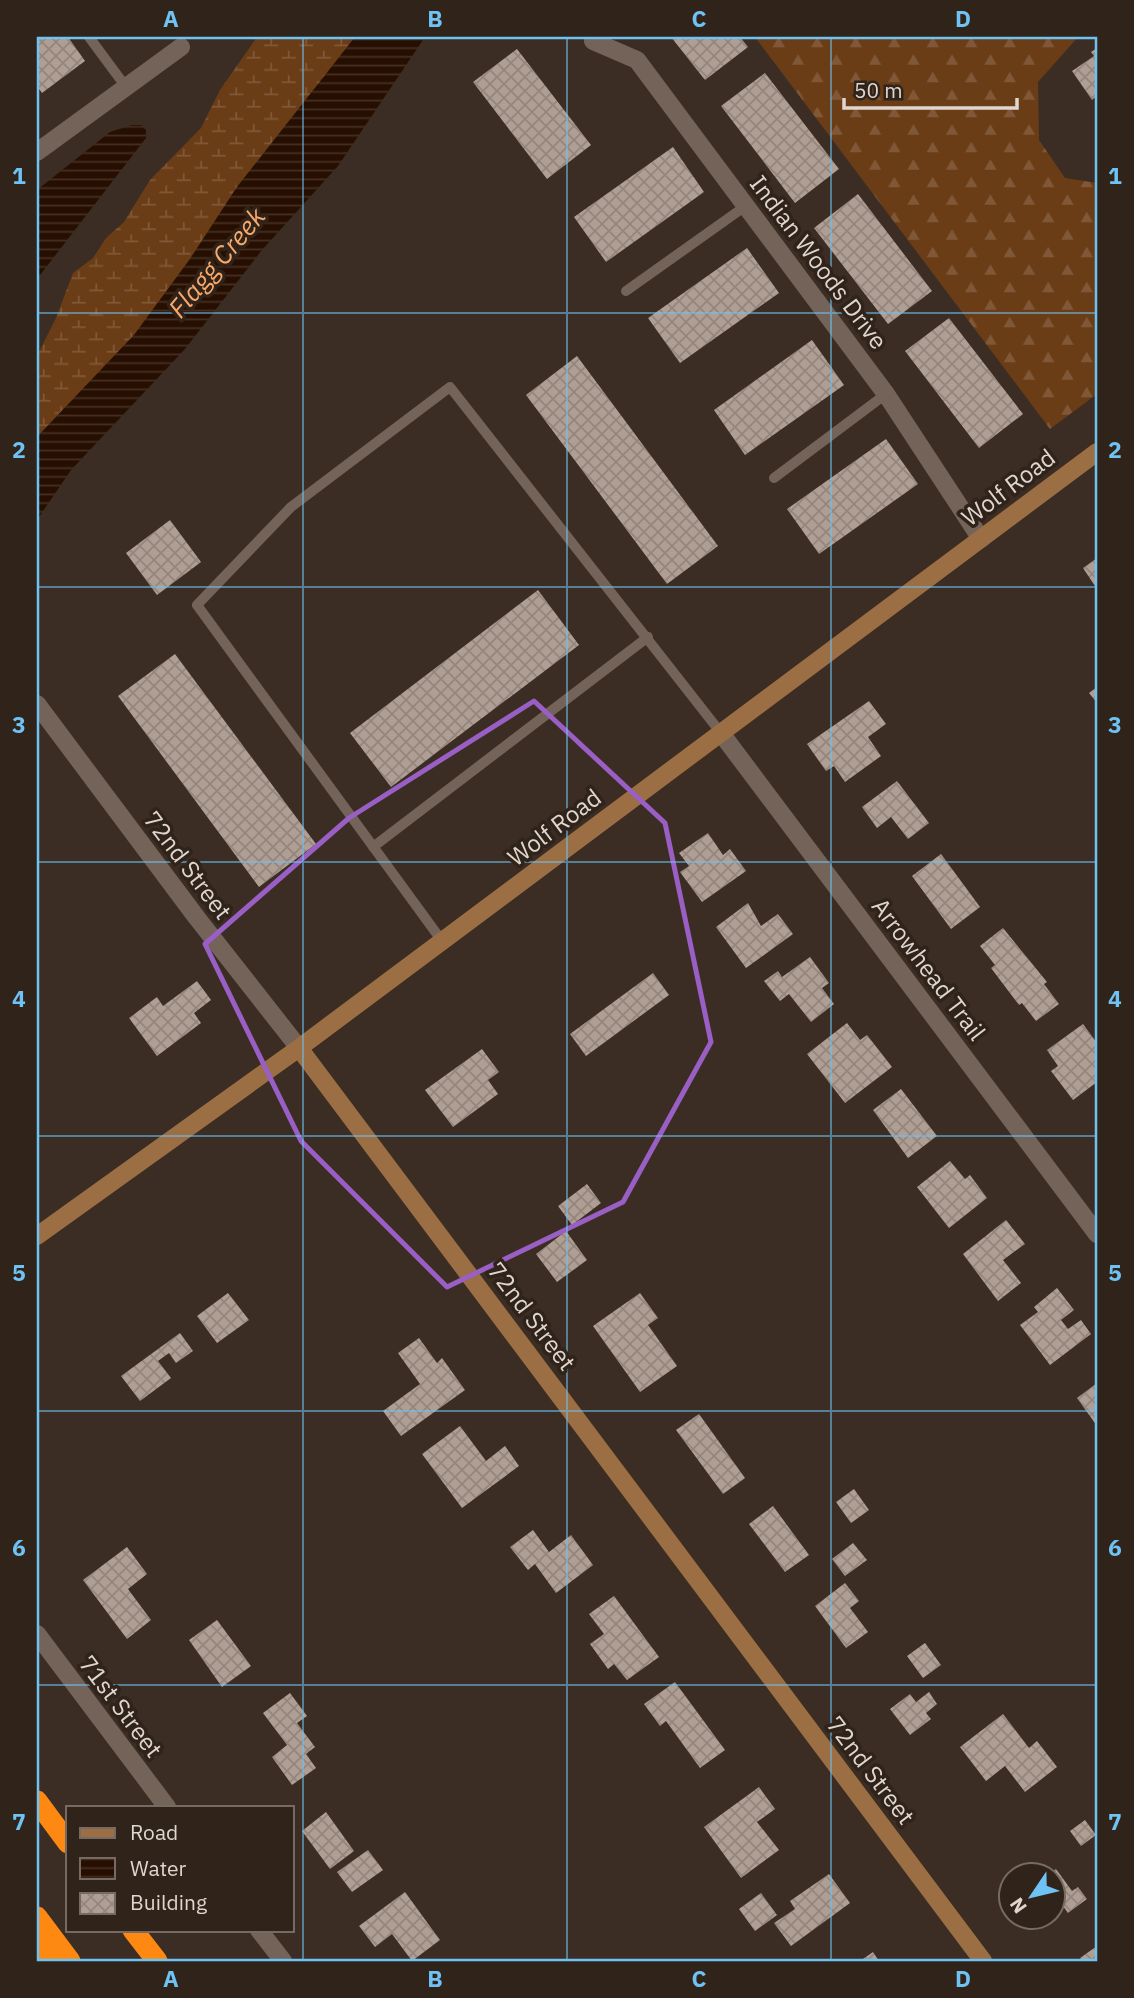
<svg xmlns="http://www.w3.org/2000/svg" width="1134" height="1998" font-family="'IBM Plex Sans',sans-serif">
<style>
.forest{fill:url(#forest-firs)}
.wetland{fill:url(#wetland-marsh)}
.water{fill:url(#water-rules)}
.building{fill:url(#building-cross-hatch)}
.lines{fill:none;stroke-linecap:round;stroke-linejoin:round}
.lane{stroke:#736358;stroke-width:10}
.street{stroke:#736358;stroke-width:18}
.secondary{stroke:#9c6e43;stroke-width:18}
.highway{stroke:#fd8912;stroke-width:21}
.marked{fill:none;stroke:#995fc4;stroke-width:5;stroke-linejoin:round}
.grid{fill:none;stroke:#6fc2f4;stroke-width:2;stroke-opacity:0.55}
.labels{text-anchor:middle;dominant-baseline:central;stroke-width:7;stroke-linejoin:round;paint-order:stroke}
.street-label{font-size:24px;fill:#dfd6d0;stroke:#30231a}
.water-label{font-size:26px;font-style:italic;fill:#fba96a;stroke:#30231a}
.neatline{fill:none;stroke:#6fc2f4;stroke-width:2.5}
.grid-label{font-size:23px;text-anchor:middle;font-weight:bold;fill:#6fc2f4}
</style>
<defs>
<pattern id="forest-firs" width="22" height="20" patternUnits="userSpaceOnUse" patternTransform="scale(1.75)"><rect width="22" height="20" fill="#6b3d16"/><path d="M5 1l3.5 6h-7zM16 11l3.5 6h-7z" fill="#805837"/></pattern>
<pattern id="wetland-marsh" width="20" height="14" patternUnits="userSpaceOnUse" patternTransform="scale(1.75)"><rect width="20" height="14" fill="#6b3d16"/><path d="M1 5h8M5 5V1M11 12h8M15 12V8" fill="none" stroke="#805837"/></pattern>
<pattern id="water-rules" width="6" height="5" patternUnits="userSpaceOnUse" patternTransform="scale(1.75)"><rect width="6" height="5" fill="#260e00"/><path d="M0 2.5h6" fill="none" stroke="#453024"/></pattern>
<pattern id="building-cross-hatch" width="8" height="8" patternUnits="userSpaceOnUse" patternTransform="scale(1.75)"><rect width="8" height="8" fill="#af9e93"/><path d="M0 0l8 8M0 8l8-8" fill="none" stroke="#94867e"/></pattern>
</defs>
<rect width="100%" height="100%" fill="#3b2d23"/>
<path class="forest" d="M755,37H1078L1038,82L1039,140L1065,178L1097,183V394L1050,429Z"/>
<path class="wetland" d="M257,37H355L237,187L190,259L134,335L37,437V356L56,318L73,273L93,258L106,238L124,222L150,180L201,128L220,90Z"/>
<path class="water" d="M355,37H425L338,166L262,250L185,349L71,470L37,520V437L134,335L190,259L237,187Z
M132,125H141L146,130V138L37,279V190L110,132Z"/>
<path class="building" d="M37,37H68L85,61L42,93L37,86Z
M671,37H740L748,47L705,80Z
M1097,48V96L1092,100L1072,71L1094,56L1091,52Z
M517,49L591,145L547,179L473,82Z
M765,73L839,169L795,203L721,106Z
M673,147L704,192L606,262L574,217Z
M858,194L932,291L888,324L814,228Z
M747,248L779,293L680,363L648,318Z
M949,318L1023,414L979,448L905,351Z
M812,340L844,385L745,455L714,410Z
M577,356L718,546L667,584L526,395Z
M886,439L918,484L819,554L787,509Z
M170,520L201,562L157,595L126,553Z
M1097,558V589L1083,568Z
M538,590L579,645L391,787L350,733Z
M175,654L316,844L259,887L118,696Z
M1097,687V703L1089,693Z
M869,701L886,724L868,737L881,756L845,782L834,766L826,771L807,744Z
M897,781L929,823L908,839L891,817L877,828L862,807Z
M708,833L723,855L730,849L746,871L702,902L680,872L689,866L679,853Z
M941,854L980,907L951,929L912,876Z
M748,903L761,926L778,914L793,934L746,968L716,927Z
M1003,928L1047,982L1044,984L1059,1004L1036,1021L1022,1003L1019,1005L991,968L995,965L980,946Z
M810,957L829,983L822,988L834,1004L811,1022L789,994L780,1001L764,981L778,971L782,977Z
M653,973L669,995L586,1056L570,1034Z
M197,981L211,1000L194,1013L201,1023L157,1056L129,1018L157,997L163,1006Z
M847,1023L860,1040L867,1035L892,1067L845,1103L807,1054Z
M1083,1024L1097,1043V1082L1073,1100L1051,1071L1058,1066L1047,1050Z
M482,1049L499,1072L488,1080L498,1094L453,1127L425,1090Z
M901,1089L937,1136L908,1158L873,1110Z
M950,1161L965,1179L970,1175L987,1198L949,1228L917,1187Z
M587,1184L601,1203L572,1225L558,1206Z
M1006,1220L1025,1244L1003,1260L1021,1283L998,1301L963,1254Z
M566,1231L587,1260L557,1282L536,1254Z
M1057,1288L1074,1310L1061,1320L1068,1329L1081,1320L1091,1334L1050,1365L1020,1325L1038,1312L1034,1307Z
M228,1293L249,1320L217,1343L197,1316Z
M640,1293L658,1318L648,1325L677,1366L640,1392L593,1326Z
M180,1333L193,1351L176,1363L169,1353L158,1361L171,1378L140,1401L121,1376Z
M419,1338L437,1363L442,1358L465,1390L401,1436L383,1411L420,1384L398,1353Z
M1097,1383V1426L1077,1398Z
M699,1414L745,1478L723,1494L676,1430Z
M460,1426L486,1461L505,1446L519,1466L462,1508L422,1454Z
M854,1489L869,1510L851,1523L836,1502Z
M773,1506L809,1555L785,1572L749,1524Z
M533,1530L549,1552L571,1535L593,1565L556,1593L535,1564L528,1570L510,1547Z
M853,1543L867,1560L845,1576L832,1559Z
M127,1547L147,1574L128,1589L151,1620L127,1639L83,1580Z
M845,1583L859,1601L850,1608L868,1632L846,1648L815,1606Z
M614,1596L659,1657L627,1680L614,1664L608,1669L590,1644L604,1634L589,1614Z
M217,1620L251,1666L222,1687L189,1640Z
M925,1643L941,1665L923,1678L907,1656Z
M675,1682L725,1750L700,1768L666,1721L660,1726L644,1704Z
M929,1692L937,1704L926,1713L931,1719L910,1735L890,1709L910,1694L916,1702Z
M290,1693L307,1716L297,1723L315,1747L306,1754L316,1768L292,1785L272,1757L287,1745L263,1713Z
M1003,1714L1029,1748L1037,1741L1057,1767L1025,1792L1005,1766L986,1781L960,1747Z
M759,1787L775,1809L757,1822L779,1850L741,1878L704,1827Z
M326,1812L354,1851L330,1869L302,1831Z
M1085,1820L1096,1835L1081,1846L1070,1831Z
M368,1850L383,1870L352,1892L337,1872Z
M1056,1869L1072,1891L1078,1887L1087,1899L1068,1913L1060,1902L1054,1907V1876H1046Z
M829,1874L850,1903L791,1946L774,1923L795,1909L790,1901Z
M405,1892L440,1940L412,1961L392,1934L375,1947L359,1926Z
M761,1893L777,1915L755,1931L739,1909Z
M1097,1946V1961H1082L1080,1958Z
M873,1952L879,1961H860Z"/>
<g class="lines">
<path class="lane" d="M89,37L126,87
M626,291L747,205
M774,478L886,394
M373,847L648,637
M442,941L197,605L291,507L450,387L721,733"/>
<path class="street" d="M593,41L637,60L886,394L981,539
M37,152L181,47
M37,704L197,918L299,1048
M721,733L1097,1234
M37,1634L167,1807
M259,1930L283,1961"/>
<path class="secondary" d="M299,1048L983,1961
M37,1236L299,1048L1097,452"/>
<path class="highway" d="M37,1801L68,1843
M37,1917L70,1961
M133,1930L157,1961
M37,1945L48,1961"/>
</g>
<path class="marked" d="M534,701L665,823L711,1042L623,1202L447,1287L301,1141L205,944L349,818Z"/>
<path class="grid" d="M303,37V1961M567,37V1961M831,37V1961M37,313H1097M37,587H1097M37,862H1097M37,1136H1097M37,1411H1097M37,1685H1097"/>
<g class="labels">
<g class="street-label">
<text transform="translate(819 262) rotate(53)">Indian Woods Drive</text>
<text transform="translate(1008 487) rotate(-37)">Wolf Road</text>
<text transform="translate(554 827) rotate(-37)">Wolf Road</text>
<text transform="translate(188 865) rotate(53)">72nd Street</text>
<text transform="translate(929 969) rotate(53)">Arrowhead Trail</text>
<text transform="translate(532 1316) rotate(53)">72nd Street</text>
<text transform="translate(121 1706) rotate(53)">71st Street</text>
<text transform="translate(871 1770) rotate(53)">72nd Street</text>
</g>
<g class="water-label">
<text transform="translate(216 262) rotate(-50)">Flagg Creek</text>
</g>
</g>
<rect width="1134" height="1998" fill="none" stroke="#30231a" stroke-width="77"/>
<rect x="66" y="1806" width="228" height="126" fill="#30231a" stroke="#766b63" stroke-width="2"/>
<rect x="80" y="1828" width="35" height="10" fill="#9c6e43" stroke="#766b63" stroke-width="2"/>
<text x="130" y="1840" font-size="21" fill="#dfd6d0">Road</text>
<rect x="80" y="1858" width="35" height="21" fill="url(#water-rules)" stroke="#766b63" stroke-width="2"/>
<text x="130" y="1876" font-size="21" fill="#dfd6d0">Water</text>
<rect x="80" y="1893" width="35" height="21" fill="url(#building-cross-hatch)" stroke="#766b63" stroke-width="2"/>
<text x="130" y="1910" font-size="21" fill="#dfd6d0">Building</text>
<g transform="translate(1032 1896) rotate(235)"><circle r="33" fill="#30231a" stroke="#766b63" stroke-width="2"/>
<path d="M0-5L12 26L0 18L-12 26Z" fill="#6fc2f4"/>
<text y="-10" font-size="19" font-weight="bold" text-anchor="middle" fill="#dfd6d0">N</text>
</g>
<path d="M844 98v10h173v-10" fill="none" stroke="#dfd6d0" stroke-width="3.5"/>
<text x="854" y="98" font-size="21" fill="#dfd6d0" stroke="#30231a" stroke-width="5" paint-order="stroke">50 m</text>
<rect x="38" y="38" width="1058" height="1922" class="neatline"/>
<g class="grid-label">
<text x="171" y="27">A</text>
<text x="435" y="27">B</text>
<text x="699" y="27">C</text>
<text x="963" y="27">D</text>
<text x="19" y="184">1</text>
<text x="1115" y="184">1</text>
<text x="19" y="458">2</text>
<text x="1115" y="458">2</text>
<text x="19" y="733">3</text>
<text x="1115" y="733">3</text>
<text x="19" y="1007">4</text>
<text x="1115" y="1007">4</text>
<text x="19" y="1281">5</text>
<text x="1115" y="1281">5</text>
<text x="19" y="1556">6</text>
<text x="1115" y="1556">6</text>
<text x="19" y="1830">7</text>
<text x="1115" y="1830">7</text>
<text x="171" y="1987">A</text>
<text x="435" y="1987">B</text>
<text x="699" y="1987">C</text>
<text x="963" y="1987">D</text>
</g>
</svg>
